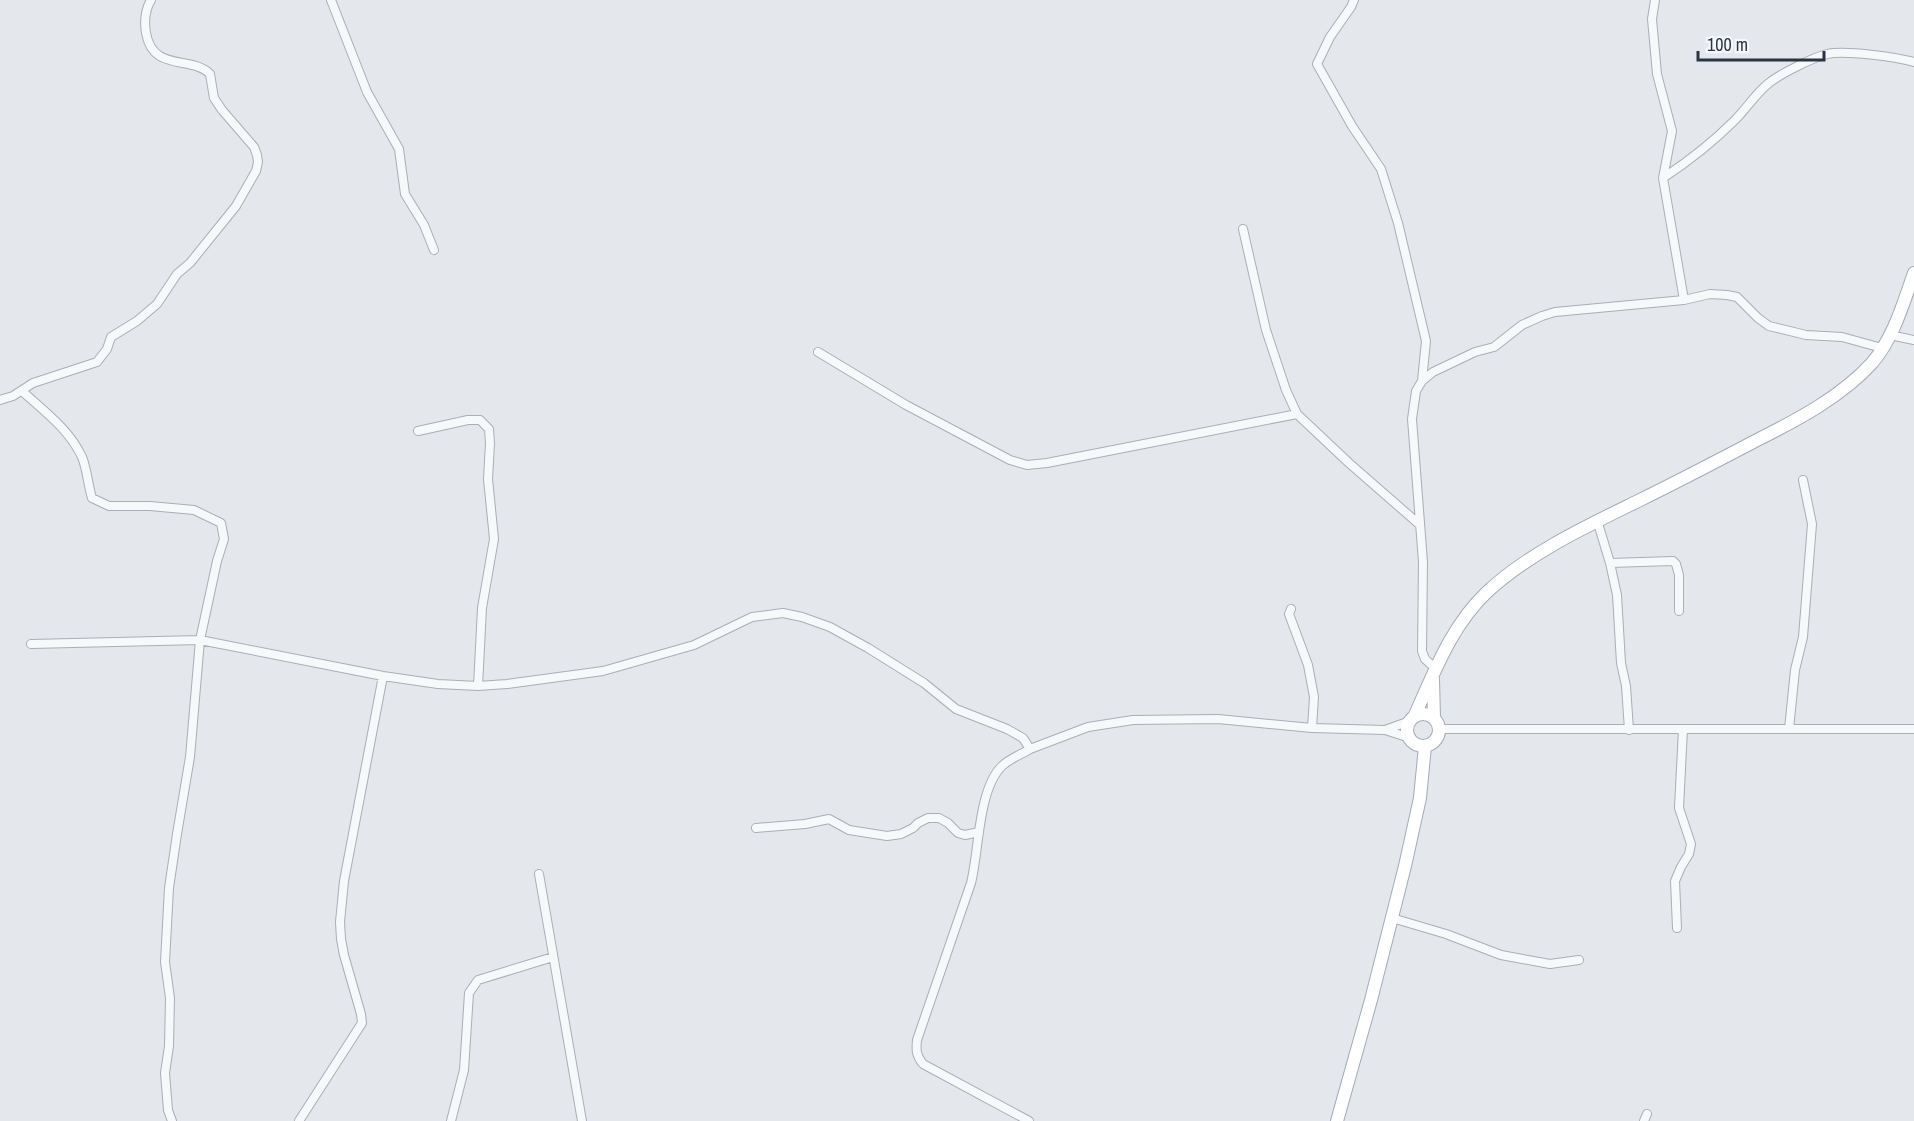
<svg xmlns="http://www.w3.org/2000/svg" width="1914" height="1121" font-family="'Archivo Narrow',sans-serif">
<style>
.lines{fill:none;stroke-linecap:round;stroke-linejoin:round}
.minor-casing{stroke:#a9aeb7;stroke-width:10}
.primary-casing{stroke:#a3abb8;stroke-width:14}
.minor{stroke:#f7f8fa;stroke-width:8}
.primary{stroke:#fff;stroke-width:12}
</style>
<rect width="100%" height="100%" fill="#e4e7ec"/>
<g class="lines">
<g class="minor-casing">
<path id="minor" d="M331,0L367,92L399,149L405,194L424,225L434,250
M1354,0L1351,7L1330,37L1317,64L1352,126L1381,169L1398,223L1426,341L1422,381
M1655,0L1652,19L1657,74L1672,131L1663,178L1684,300
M1663,178C1689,161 1713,142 1735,120C1747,108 1756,93 1769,83C1780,74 1814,57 1827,54C1845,50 1896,57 1914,62
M1243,229L1266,330L1286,390L1297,414L1349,463L1420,525
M1890,335L1914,340
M818,352L906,405L1010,460L1027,465L1047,463L1297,414
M22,391C44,411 69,429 82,457C87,469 88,485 92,498L109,506H150L194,510L221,523L224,539L217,561L200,640L190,757L177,834L169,888L165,962L170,998L169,1046L165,1073L168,1110L172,1121
M0,400L13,396L33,383L97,362L107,349L111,337L137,321L157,304L177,274L190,263L236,206L256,171L258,162L257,155L254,147L222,110L214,98L210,74C192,55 153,73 146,33C144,21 145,10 151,0
M418,431L468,420H480L489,429L490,443L488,479L494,539L482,608L478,686
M1597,520L1610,563L1673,561L1676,564L1679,575V611
M1610,563L1617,595L1621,663L1626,686L1629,730
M1291,609L1289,614L1308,665L1314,697L1312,728
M31,644L200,640L383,676L438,684L478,686L507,684L603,671L694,645L752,617L783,613L802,617L830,627L868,648L924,683L956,709L1007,729L1023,738L1030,749L1088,727L1133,720L1218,719L1312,728L1385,730
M1436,669L1425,659L1422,651L1423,562L1412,419L1416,391L1422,381L1433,372L1475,352L1494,347L1522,325L1542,316L1555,312L1684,300L1710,294L1727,295L1737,297L1758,318L1769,326L1806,335L1842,337L1882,348
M1439,729H1914
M1789,729L1795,670L1803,637L1812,524L1803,480
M1410,738L1385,730L1410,721
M756,828L805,824L829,819L849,830L887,836L901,834L913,828L918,823L928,818H939L948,823L958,833L965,835L979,832
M539,874L582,1121
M1392,918L1446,934L1501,955L1550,964L1579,960
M1677,928L1675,881L1681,867L1689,854L1691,844L1679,808L1683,729
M299,1121L362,1023L361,1014L344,955L341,939L340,922L344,881L383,676
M451,1121L464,1070L469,993L478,980L553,957
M1029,1121L923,1064C916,1055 916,1050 917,1040L971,883C979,852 978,789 1002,766C1009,759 1022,754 1030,749
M1644,1121L1647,1114"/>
</g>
<g class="primary-casing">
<path id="primary" d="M1433,679L1434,718
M1407 730a16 16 0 1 1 32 0a16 16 0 1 1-32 0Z
M1414,717C1434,673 1451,626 1487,592C1529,553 1587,526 1638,501C1679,481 1719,460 1759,439C1799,419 1842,396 1872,363C1894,337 1903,304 1914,273
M1337,1121L1371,1000L1405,866L1420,798L1425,746"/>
</g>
<use href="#minor" class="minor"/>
<use href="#primary" class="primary"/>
</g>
<path d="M1698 51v9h126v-9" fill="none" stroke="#2b3445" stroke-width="3"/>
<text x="1707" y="51" font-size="18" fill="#2b3445" stroke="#f4f6f9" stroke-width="4.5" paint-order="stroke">100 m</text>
</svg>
